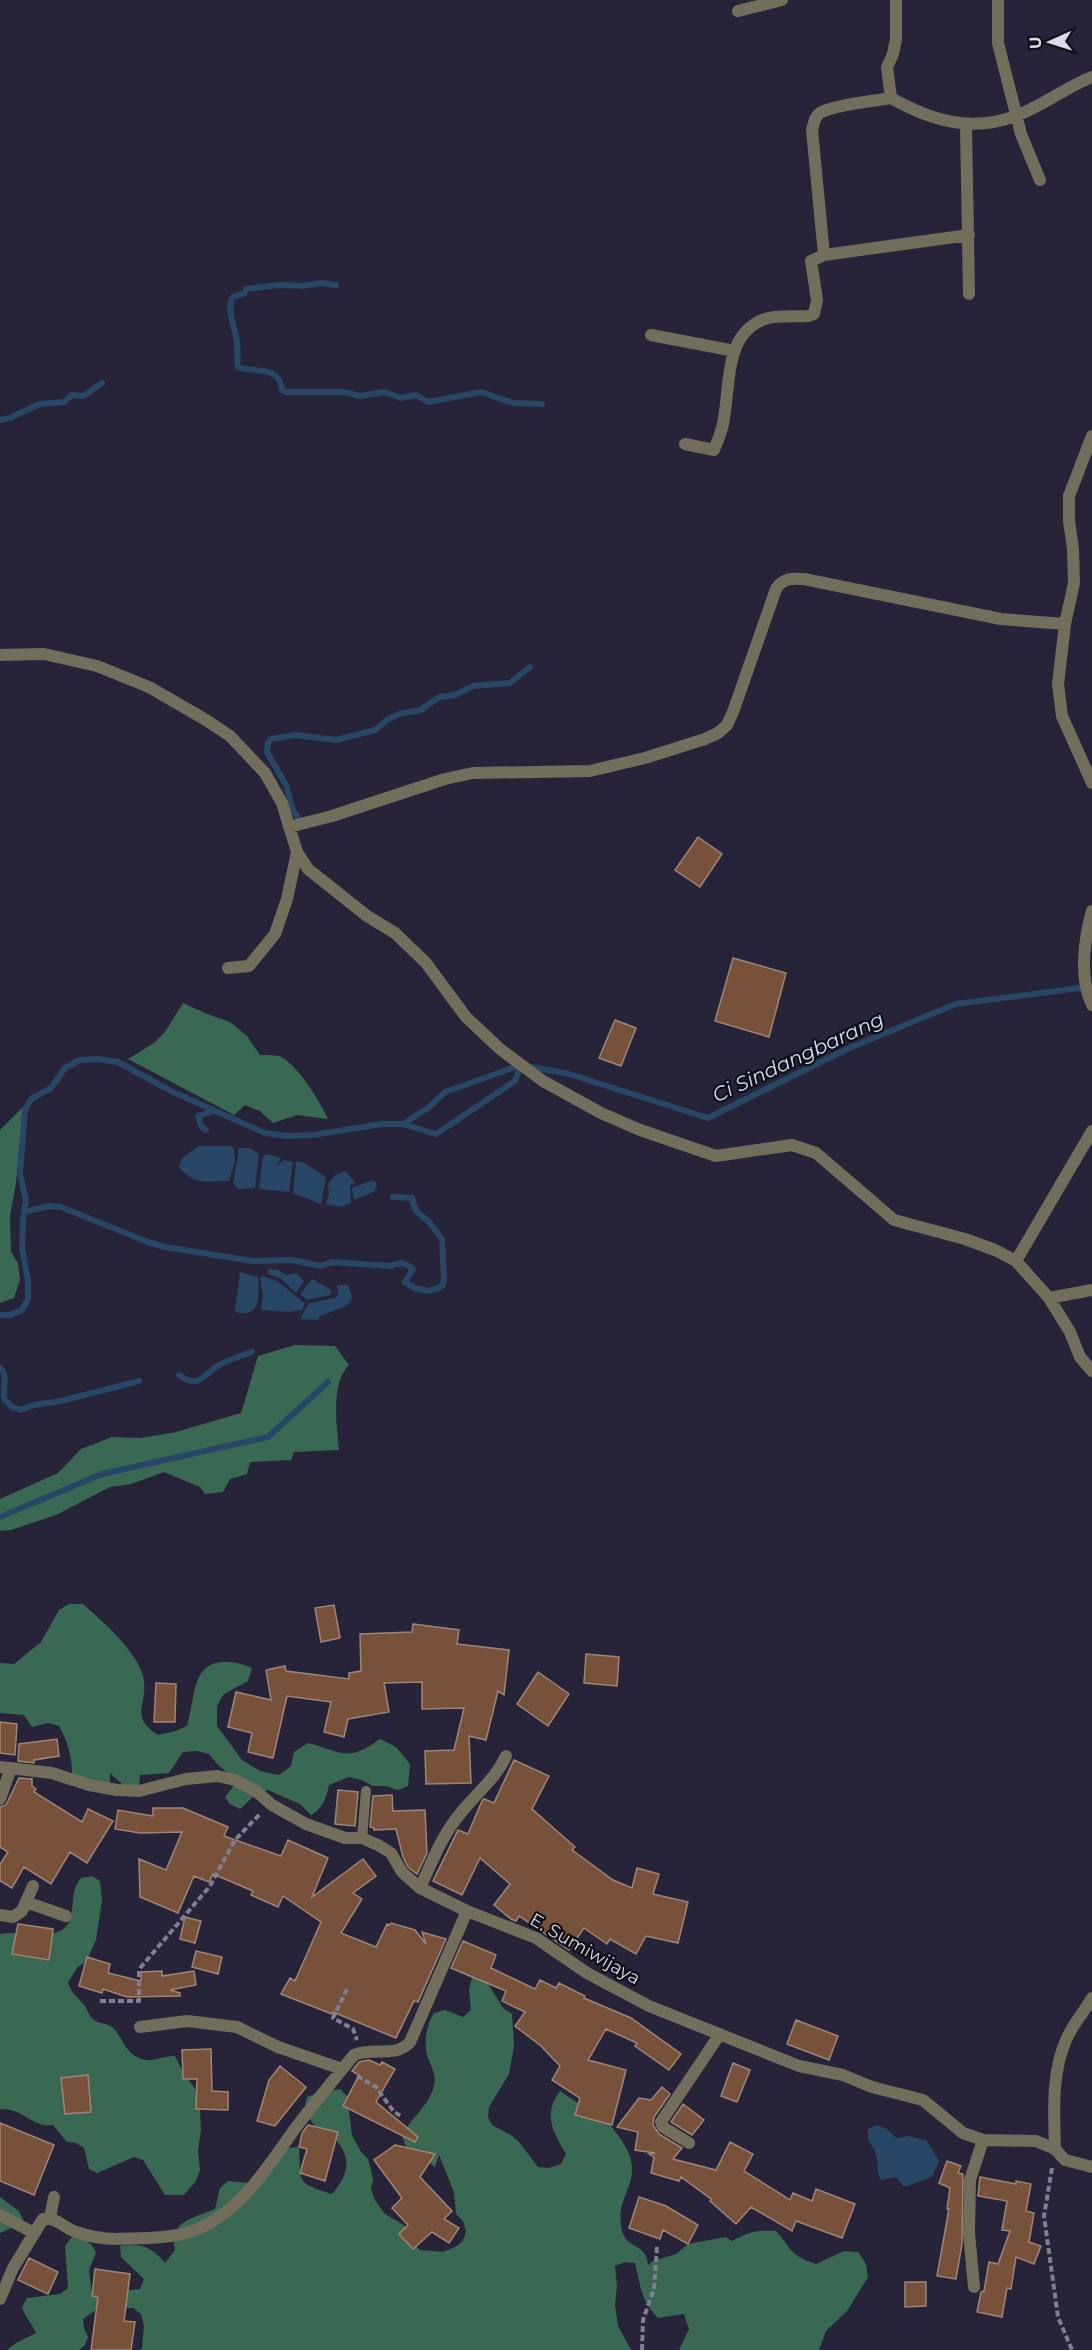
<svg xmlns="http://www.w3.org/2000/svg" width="1092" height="2350" font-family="Montserrat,sans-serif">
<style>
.forest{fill:#3a6953}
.water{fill:#284665}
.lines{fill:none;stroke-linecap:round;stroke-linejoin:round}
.stream{stroke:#284665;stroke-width:6}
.building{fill:#78513a;stroke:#9f8578;stroke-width:1.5}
.path{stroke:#807e90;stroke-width:4;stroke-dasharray:6 3;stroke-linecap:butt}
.service{stroke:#736e5b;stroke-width:10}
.minor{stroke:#736e5b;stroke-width:12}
.labels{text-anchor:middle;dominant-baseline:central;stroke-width:4.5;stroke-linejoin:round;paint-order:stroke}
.street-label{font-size:18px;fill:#dbdae8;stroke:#100f18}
.water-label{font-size:20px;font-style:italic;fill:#cfe4fa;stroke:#100f18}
</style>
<rect width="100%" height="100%" fill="#272439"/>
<path class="forest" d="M183,1003L207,1014L230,1022L247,1036L260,1055C266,1055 274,1055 279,1056C296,1062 321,1103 328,1119L297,1115L273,1123L260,1111L245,1105L234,1115L128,1059L154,1043L165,1032Z
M23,1107L16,1183L10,1216L11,1252L18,1263L20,1280L14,1298L0,1303V1130Z
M295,1345L335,1346L349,1365C330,1384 337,1426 339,1450L294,1452L291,1460L250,1462L247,1474L230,1479L223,1492L205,1494L200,1487L164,1472L131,1484L110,1487L56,1515L11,1530L0,1531V1499L58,1473L81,1449L112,1437L141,1438L176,1432L241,1413L258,1356Z
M69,1604H83C103,1622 136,1650 143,1676C150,1704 127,1715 158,1735L175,1731L187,1726C191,1712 193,1691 198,1679C208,1656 233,1660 252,1668L248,1681L224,1694L217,1706V1726L242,1760L260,1771L279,1775L291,1766L294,1752L308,1743C343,1752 347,1763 380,1739L396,1747L410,1764L408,1786L398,1790L386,1786H373L362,1780L349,1777L329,1785C326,1798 324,1807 311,1815L300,1804L268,1790L255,1795L240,1809L230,1804L225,1797L236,1783C228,1771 217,1766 209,1754L197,1751L183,1752L169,1773L140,1775L139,1788L123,1785L110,1773V1787L72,1781C73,1761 69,1743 59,1726L48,1723L32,1727L24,1715L0,1713V1663L14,1664L41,1642L59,1610Z
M92,1876L100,1881L102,1900L96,1940L86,1962L78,1967L68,1982C72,1995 76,1995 84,2005C88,2009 88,2016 94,2020C99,2024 107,2023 112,2027C121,2034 125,2053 139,2058C152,2064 163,2055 175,2056L184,2074L196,2090L200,2111L201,2130L198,2151L200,2170L196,2181L184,2195H165L143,2160L134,2157L97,2173L89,2169L84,2148L76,2143L67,2142L53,2125C32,2128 24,2108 0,2109V1934C21,1929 63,1946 71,1917C74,1902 71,1890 81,1878Z
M482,1974L503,2008L512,2014L514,2046L509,2074L489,2107L488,2117L492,2125L511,2135L519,2142L538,2167L549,2168L561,2164L566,2154C552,2130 543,2115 560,2091L578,2103L581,2112L602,2116C614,2130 632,2149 632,2168C633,2190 615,2202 622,2231C627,2250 646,2242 648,2265L653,2261L676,2254L688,2244L726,2237L732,2241C750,2232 755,2230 776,2231C793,2250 789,2255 816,2264L844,2251L858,2252L866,2264L868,2277L847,2311L826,2331L819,2350H679L689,2329L684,2314L658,2318C640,2299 641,2287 635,2263L625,2262L615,2266L617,2286L615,2305L618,2326L631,2350H140L142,2348L144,2326L141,2314L133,2308L97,2309L83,2319L84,2328L88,2337L85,2345L79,2350H7L16,2343L36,2333C32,2323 25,2317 22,2307L27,2298L60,2294L68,2288L65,2246L72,2237C85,2238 91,2241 96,2253L89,2270L92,2295L140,2289L144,2279L121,2257L120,2246C142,2243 152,2247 165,2263L175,2250C168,2221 194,2218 215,2209L220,2188L228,2181L250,2183L287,2148L299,2147C301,2184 295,2182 332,2194C349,2174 353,2157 333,2137C329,2132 322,2131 317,2127C311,2123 308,2114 305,2108L307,2097L317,2093L340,2089L347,2096L352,2135L361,2152L368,2159L371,2170L373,2180L371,2188L374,2199L385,2214L404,2225L413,2243L420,2250L443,2252L455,2247L463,2241L466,2231L463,2221L456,2214L454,2192L439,2155L435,2167L406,2147L402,2136C410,2119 428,2106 433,2089C438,2077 432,2069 428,2058C423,2043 426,2026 434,2013L445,2010L463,2017L471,2010L469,1989L472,1978Z
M0,2197L19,2211L23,2220L16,2226L0,2233Z"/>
<path class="water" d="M199,1146H231L234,1149L235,1161L229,1181C206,1181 195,1186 179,1167L182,1158Z
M239,1148H250L259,1154L255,1188L239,1189L233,1184Z
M267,1154L281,1158L276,1166L284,1160L293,1162L289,1192L259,1189L263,1156Z
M296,1161L304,1163L326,1177L321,1204L293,1193Z
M345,1171L355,1182L350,1186L351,1203L341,1207L326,1204L329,1194L328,1184L335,1175Z
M373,1180L377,1184L375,1191L354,1200L352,1188Z
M268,1269L278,1270L287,1275L296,1273L304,1281L296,1293L280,1278L268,1274Z
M240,1272L258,1277C259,1294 262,1319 235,1312Z
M262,1276L277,1281L305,1303L302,1310L289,1312L261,1310L263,1295L260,1279Z
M312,1279L330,1289L332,1293L330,1295L307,1300L300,1294Z
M337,1285H348L352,1296L351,1302L344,1307L320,1316L318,1320L300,1319L309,1303L335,1298L338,1294Z
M877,2125L887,2129L896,2138L909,2136L927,2141L939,2161L932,2177L907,2186H903L896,2177L881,2180C876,2171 879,2162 876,2154C872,2142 867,2145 868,2129Z"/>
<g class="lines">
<path class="stream" d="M336,285L321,283L303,286L279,285L246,289L245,293L233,297C226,310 235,328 237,342C238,350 237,359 238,367C255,373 280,365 282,390L286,392H344L360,396L384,392L401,398L416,395L428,402L481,392L513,403L542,404
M0,420L10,418L40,404L64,402L72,395L83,396L102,383
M298,818L293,810L286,785L267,752L268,743L271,739L295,735L336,740L375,730L387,720L399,714L421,710L439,697L455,695L473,686L510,683L530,667
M403,1124L428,1108L445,1092L521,1065L569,1074L708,1118L847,1049L956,1004L1088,987
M206,1130L201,1126L198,1116L214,1111
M24,1212L49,1206L61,1207L148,1242L165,1247L253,1261L292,1260L320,1266L332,1262L391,1266C400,1262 405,1262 413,1269L405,1282C417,1291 429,1294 442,1286L444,1280L442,1239L429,1222L416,1211L412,1198L393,1197
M0,1315H10L22,1310L28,1299V1280L22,1249L23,1219L26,1200L20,1174L25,1110L31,1099L51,1088L65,1068L80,1060L98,1059L118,1062L171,1091L265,1133L287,1136L313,1135L382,1124H403L436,1134L515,1081L521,1066
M0,1368C8,1375 3,1389 4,1399L12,1407L21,1410L34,1405L61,1401L139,1381
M179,1375C197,1388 202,1378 216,1367C227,1360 240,1356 252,1352
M0,1517L102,1474L268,1437L328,1382"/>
</g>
<path class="building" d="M698,837L722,854L700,887L675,870Z
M733,958L786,973L769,1037L715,1021Z
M615,1020L636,1028L621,1066L599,1058Z
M334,1605L340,1638L321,1642L315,1608Z
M413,1624L459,1630L457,1644L509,1650L504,1695L498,1691L486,1740L469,1736L471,1783L426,1784L425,1751L454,1750L464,1708L422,1709V1682L384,1683L389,1712L348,1719L344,1737L324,1732L331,1702L287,1696L273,1758L248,1752L252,1733L228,1727L236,1692L271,1700L266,1670L285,1666L286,1671L349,1679V1673L361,1671L360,1634L412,1632Z
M586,1654L619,1657L617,1686L584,1683Z
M538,1672L569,1694L548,1726L517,1704Z
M156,1683L176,1684L175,1722H154Z
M0,1722L17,1724L15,1755L0,1753Z
M57,1739L59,1756L34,1760V1763L18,1761L19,1744Z
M514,1760L549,1776L532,1809L575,1847L572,1850L613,1880L632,1888L637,1868L659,1874L653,1894L688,1902L678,1943L646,1936L636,1954L610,1939L607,1944L584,1928L569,1950L519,1916L516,1921L511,1919L494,1905L510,1884L480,1858L462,1895L433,1881L458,1830L468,1834L482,1801L484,1799L494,1803Z
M19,1778L32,1779V1786L36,1789L34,1792L82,1822L88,1809L113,1821L87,1863L70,1852L51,1884L24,1867L12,1888L0,1881V1864L8,1852L0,1847V1807L6,1805Z
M338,1790L358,1792L355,1826L335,1824Z
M392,1795L393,1811L425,1810L427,1853L417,1874L408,1867L403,1857L396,1829L374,1830V1828L370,1827L373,1796Z
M153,1808H183L228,1827L224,1836L281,1856L288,1840L328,1858L312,1897L363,1859L376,1876L353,1893L362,1899L341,1933L376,1947L387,1924L389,1925L391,1923L415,1930L426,1944L422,1932L446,1939L418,2002L414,2001L396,2038L333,2012L332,2014L281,1994L290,1978L295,1981L321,1922L283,1896L278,1907L251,1895L253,1891L213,1874L209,1882L194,1876L178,1913L140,1897L139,1859L166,1870L182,1832L140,1833L115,1829L118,1810L153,1816Z
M185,1917L201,1921L195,1943L180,1939Z
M18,1924L53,1929L49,1960L12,1954Z
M463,1941L496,1955L491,1968L535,1989L540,1980L556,1988L559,1983L585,1996L584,1998L631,2018L681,2054L669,2070L635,2046L637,2043L606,2029L588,2060L626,2070L612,2125L575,2115L580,2098L552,2080L560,2066L541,2046L515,2026L525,2012L502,2001L506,1991L451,1968Z
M196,1951L222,1957L218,1974L192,1967Z
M87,1957L110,1964L108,1973L141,1981V1972L162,1971V1976L194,1971L196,1985L170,1990L180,1993V1996L127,1997L103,1989L102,1993L79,1986Z
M796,2020L838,2036L829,2060L787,2044Z
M211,2049L212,2091L228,2092V2110L196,2109L197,2079H183L182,2050Z
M369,2060L380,2065L382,2062L395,2069L376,2102L418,2137L415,2142L343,2106L359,2075L352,2071L359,2062Z
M733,2063L750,2070L737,2102L721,2096Z
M280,2066L306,2087L275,2126L257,2121L269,2080Z
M88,2075L91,2112L65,2114L61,2078Z
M662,2087L670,2094L654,2117L653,2125L659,2134L682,2148L673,2159L716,2170L730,2142L753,2154L744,2171L790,2200L793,2193L812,2201L816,2189L855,2204L842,2238L796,2221L792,2231L751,2207L736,2224L710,2201L711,2199L681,2177L679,2181L651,2173L654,2157L649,2154L655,2153L635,2150L638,2132L617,2127L639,2098L651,2100Z
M683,2104L704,2120L692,2135L671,2122Z
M0,2123L54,2145L34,2195L0,2181Z
M308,2125L338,2132L325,2181L300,2173L307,2149L299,2147L302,2133Z
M395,2145L435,2154L420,2177L452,2211L444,2219L459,2228L449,2243L432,2232L413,2249L399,2234L408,2225L392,2208L402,2198L374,2160Z
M947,2161L961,2166L958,2173L963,2174L962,2244L956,2279L937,2276L949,2209H947L950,2188L939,2183Z
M980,2177L1016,2184V2181L1031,2184L1026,2211L1034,2213L1029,2242L1041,2246L1034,2264L1016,2257L1011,2289L1007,2288L1002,2317L977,2312L981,2292L984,2291L989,2262L998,2264L1010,2231L1002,2230L1007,2201L978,2196Z
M639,2197L666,2206L698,2225L688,2244L663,2230L660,2239L629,2228Z
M29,2258L58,2272L48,2294L18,2280Z
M95,2269L130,2274L124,2321L135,2322L131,2350H91L98,2297L92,2296Z
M905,2282H926V2306L905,2307Z"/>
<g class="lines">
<path class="path" d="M347,1989L333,2018L353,2029L357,2040
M100,2001H139V1971L141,1967L210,1886L235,1840L260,1814
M357,2076L376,2087L394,2112L401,2116
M1052,2168L1044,2216L1058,2317L1072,2350
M642,2350L643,2320L654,2289L657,2247"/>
<path class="service" d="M362,1838L366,1791"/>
<path class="minor" d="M896,0V39L893,54L887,67L891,98C932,121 972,133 1018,115C1044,105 1066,87 1092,77
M998,0V43L1021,134L1040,180
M738,11L782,0
M891,98C875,101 832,105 820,113C814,117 814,124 812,130L824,255L969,235
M966,125L969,294
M651,335L735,351
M1092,436L1069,496V521L1073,549L1074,583L1065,624L1058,684L1062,716L1092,783
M685,444L714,450C717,443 720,435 722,428C731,395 722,341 758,322C772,314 793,317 808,316L814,314L817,300L811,261L824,255
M0,655L44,654L97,666L149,687L206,720L230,736L265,773L282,803L297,852L308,869L367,916L395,933L426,963L466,1017L500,1049L543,1081L601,1113L640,1130L716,1156L792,1145L816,1153L894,1220L965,1239L995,1250L1016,1261L1049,1298L1070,1332L1080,1357L1092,1371
M289,827L332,816L445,779L473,773L590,771L645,758L705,739L718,733L727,725L733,712L776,589C783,578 792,578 804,579L1001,619L1065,624
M1092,911C1084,939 1079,978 1092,1005
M228,968L249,966L275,934L287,899L297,852
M1016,1261L1092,1131
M1049,1298L1092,1290
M0,1767L52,1773L89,1785L117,1790L139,1791L186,1779L217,1776L235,1780L257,1792L272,1805L306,1824L345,1838H362L378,1845L391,1853L402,1872L420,1888L467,1911L536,1938L587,1973L649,2006L799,2066L843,2075L872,2087L923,2100L963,2133L983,2140L1036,2141L1055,2149L1065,2160L1092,2167
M0,1799L11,1768
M420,1888C432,1862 442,1835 460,1814C476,1793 495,1780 506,1756
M26,1902L66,1916
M0,1915L13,1917L22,1911L33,1886
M140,2027L187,2021L237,2027L278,2047L342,2069
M689,2143L663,2127L661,2122L720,2034
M1055,2149C1054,2113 1051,2072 1067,2038C1073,2024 1084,2012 1092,1998
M0,2215L34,2233
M50,2218L54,2197
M974,2287L969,2233L970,2180L983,2140
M0,2299L13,2268L43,2219C57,2217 64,2228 76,2232C88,2236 103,2239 116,2239C141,2238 170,2239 193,2231C237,2214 263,2174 289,2137C309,2109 332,2082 354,2055C372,2047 396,2058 410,2042L467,1911"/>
</g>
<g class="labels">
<g class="street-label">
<text transform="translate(585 1949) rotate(30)">E. Sumiwijaya</text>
</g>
<g class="water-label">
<text transform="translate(798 1057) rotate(-25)">Ci Sindangbarang</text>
</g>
</g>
<g transform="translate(1050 42) rotate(267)" stroke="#100f18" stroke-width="4.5" paint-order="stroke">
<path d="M0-4.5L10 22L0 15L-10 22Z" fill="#dbdae8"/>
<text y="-9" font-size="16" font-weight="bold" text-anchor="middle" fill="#dbdae8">U</text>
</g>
</svg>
